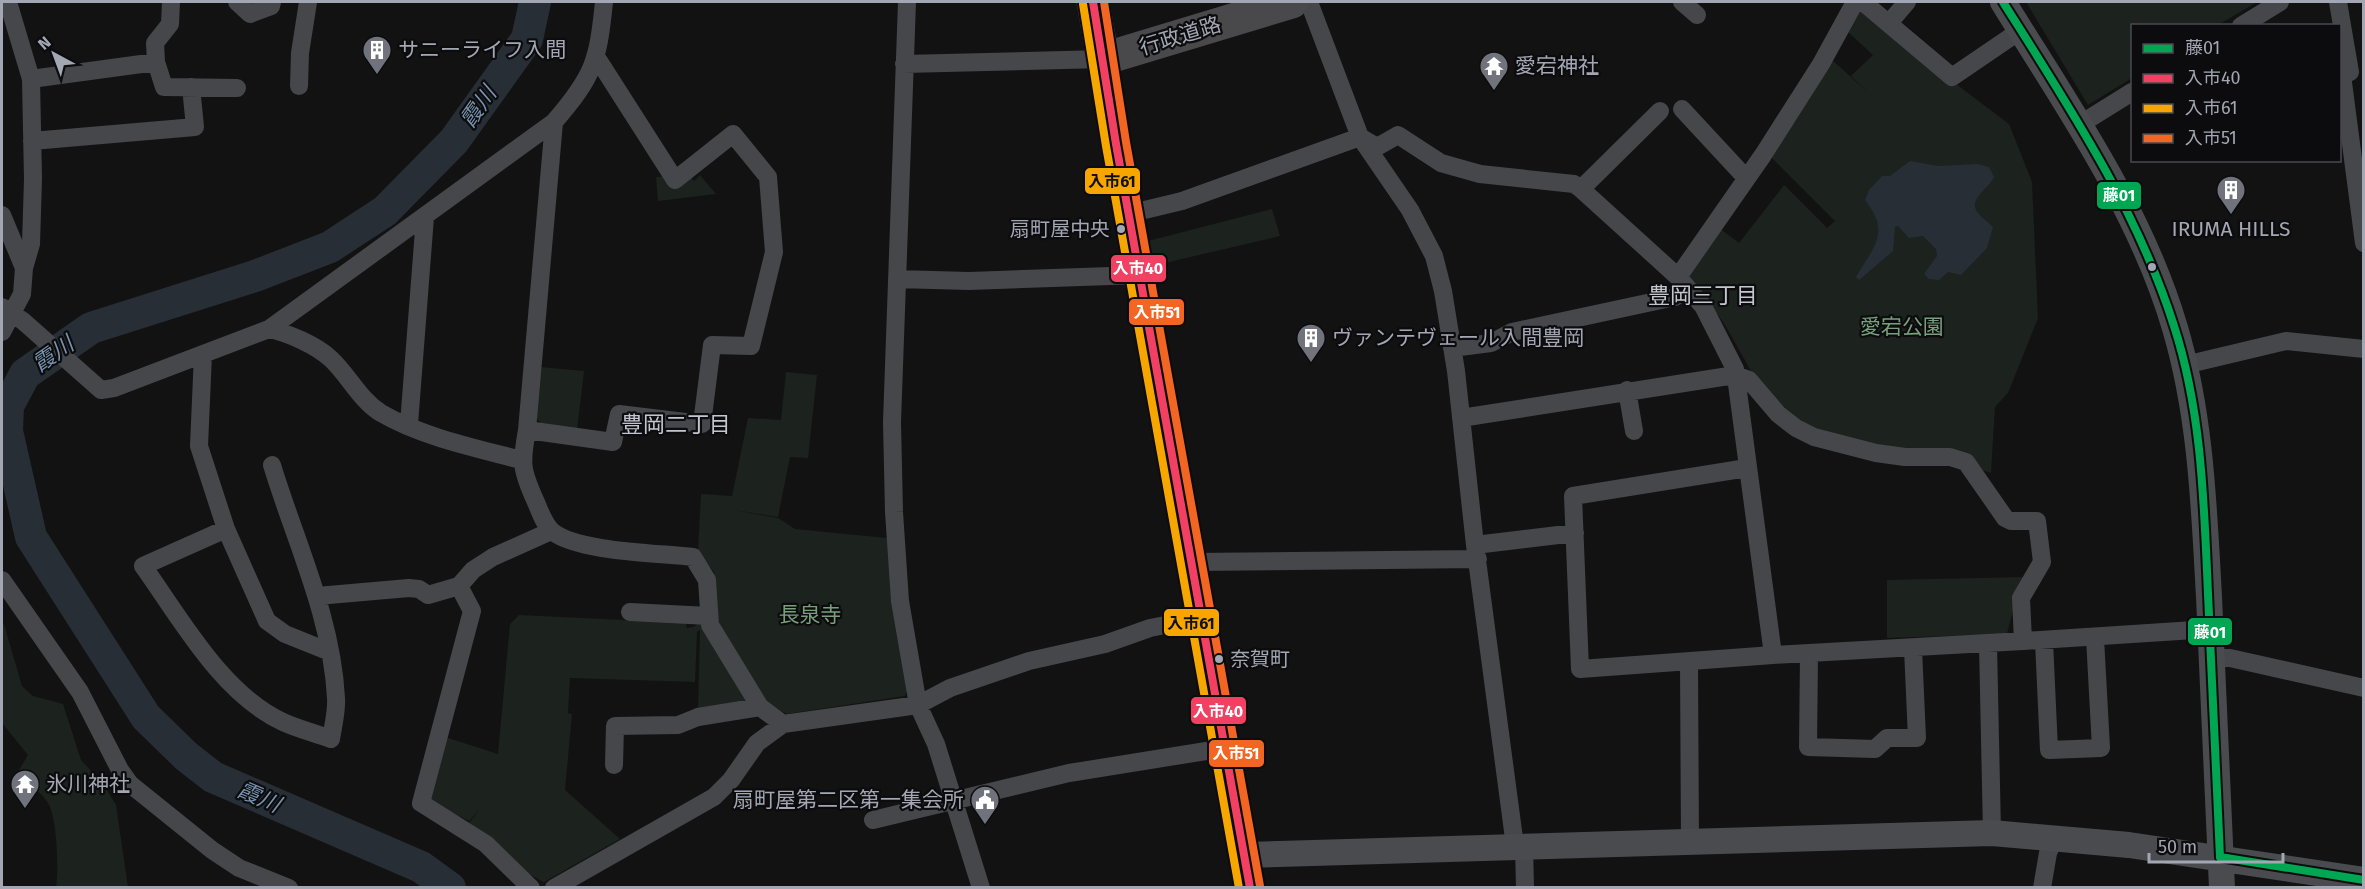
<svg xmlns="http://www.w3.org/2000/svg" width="2365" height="889" font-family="'Fira Sans','Noto Sans JP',sans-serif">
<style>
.green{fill:#1c221d}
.water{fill:#282e35}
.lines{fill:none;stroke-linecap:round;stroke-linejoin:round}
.river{stroke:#282e35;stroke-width:32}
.street{stroke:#46474b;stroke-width:18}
.secondary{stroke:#4a4b4f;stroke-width:26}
.highway{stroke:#49494c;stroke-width:33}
.bus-1-casing{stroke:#0c0c0e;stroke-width:12}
.bus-2-casing{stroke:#0c0c0e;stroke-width:12}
.bus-3-casing{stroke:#0c0c0e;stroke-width:12}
.bus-4-casing{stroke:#0c0c0e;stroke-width:12}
.bus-1{stroke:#00a651;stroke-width:8}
.bus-2{stroke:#f24062;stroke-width:8}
.bus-3{stroke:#f7a600;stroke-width:8}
.bus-4{stroke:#f26522;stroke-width:8}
.bus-dot{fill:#a2a7b3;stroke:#0c0c0e;stroke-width:2}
.labels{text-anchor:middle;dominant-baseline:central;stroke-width:4.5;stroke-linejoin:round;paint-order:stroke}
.bus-label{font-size:20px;fill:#a2a7b3;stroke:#0c0c0e;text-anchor:end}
.street-label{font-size:21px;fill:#a2a7b3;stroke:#0c0c0e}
.poi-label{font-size:21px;fill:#a2a7b3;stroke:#0c0c0e;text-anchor:start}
.park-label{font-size:21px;fill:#799f7d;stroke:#0c0c0e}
.water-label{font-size:22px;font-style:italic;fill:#7893af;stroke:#0c0c0e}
.neighbourhood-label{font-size:22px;fill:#c3c6cf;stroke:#0c0c0e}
.line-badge{stroke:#0c0c0e;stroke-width:2}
.badge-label{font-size:16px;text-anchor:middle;font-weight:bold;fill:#fff}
.pale-badge-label{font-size:16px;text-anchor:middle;font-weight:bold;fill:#111}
</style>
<rect width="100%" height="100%" fill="#121212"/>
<path class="green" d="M2026,2H2257L2218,25L2132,26V78L2088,105Z
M1858,10L2009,124L2032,182L2038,318L2008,393L1995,407L1991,473C1929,452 1821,449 1775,404C1758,388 1739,348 1726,327C1716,310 1702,296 1688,281V272L1718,227L1739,243L1784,185L1827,228L1835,221L1769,155L1831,59L1870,94L1851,76L1873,55L1847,31Z
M689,175L694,181L700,175L716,194L658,201L656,177Z
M1272,209L1280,236L1152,266L1148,241Z
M540,367L584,371L577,430L541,423L536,418Z
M786,372L817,375L808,458L790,457L778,517L734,510L778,518L795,529L887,538L907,691L905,696L787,714L766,703L725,636L717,617L714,572L698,552L701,494L732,496L748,418L781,420Z
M2024,577L2018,590L2007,634L1887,638V580Z
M519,615L686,623L687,628L693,627L704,620L749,700L698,711L700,630L697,632L695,682L570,678L568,713L572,714L565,790L620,839L544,882C516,870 494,841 469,823L479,810L469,821L432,803L430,797L445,737L498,754L510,624Z
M4,624L22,686L33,696L63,704L81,760L103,784L116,805L128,887H56C59,870 57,817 48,803C40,790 25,784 19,770L28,755L2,723V625Z"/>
<path class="water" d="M1910,161L1938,166L1978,164L1989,167L1994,177C1990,187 1970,198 1976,210C1979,216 1988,222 1993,227L1987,248L1961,275L1948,272L1939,280L1929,279L1924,274L1937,256L1936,249L1923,236L1909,238L1898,226L1895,227L1893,251L1859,280L1856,277C1874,246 1891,233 1865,200L1869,190L1882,176H1890Z"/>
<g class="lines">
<path class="river" d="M450,888L421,867L213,777L186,756L146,717L31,537L7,431L8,406L25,374L91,328L255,276L330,247L385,211L454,141L527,39L535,2"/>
<path class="street" d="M237,2L250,14L271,6L272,2
M907,2L892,422L894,512L900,601L918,705L936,744L981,888
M1309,2L1360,137L1410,210L1434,256L1443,291L1456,371L1475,545L1515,846
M1682,2L1697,15
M1863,2L1952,77L2021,30
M2338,2L2350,72L2342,75L2364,243
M1889,23L1907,2
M2241,26L2280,2
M156,62L164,87L237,88
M904,64L1103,59
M31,79L156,62L155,43L170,24L171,2
M299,86L300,53L308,2
M1682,109L1746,178
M554,122L527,430C521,463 521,469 535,500C540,511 544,525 553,532C579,552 659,553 693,557L707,580L710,625L760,707L783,724
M2079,125L2132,92
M1360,137L1377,147L1398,135L1441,163L1480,174L1574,184L1581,189L1678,277L1703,306L1735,369L1773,655L1580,669L1573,496L1747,468
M32,141L195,127L191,87
M1581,189L1660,111
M1128,214L1182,201L1360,137
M2,215L24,268
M1678,277L1763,155L1821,64L1855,2
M897,279L969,281L1139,275
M2,307L23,321L101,390L114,388L269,329L554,122C594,76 598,61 604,2
M269,329C288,333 316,345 331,359C349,376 360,400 381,413C422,437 476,448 521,460
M2,332L22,294L24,268L31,244L33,179L31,79L8,2
M1452,348L1491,343L1512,332L1675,297L1687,288
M203,354L199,446L226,529L267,621L285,634L330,652
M2185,365L2286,341L2364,349
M1627,390L1634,431
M1461,418L1735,375L1749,380L1778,414L1796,428L1814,437L1876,453L1905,457H1950L1966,462L2005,518L2011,521H2037L2042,562L2021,598L2023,641L2210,629
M409,424L425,217
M527,430L613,442L619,414L702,424L712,345L751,346L774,252L768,177L733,134L675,180L597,58
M226,529L143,566C181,619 222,694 283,722C298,729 315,733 331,739C333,726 337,711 336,698C332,617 295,541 272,465
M1475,545L1575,533
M1191,562L1478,559
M2,580L80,692L120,770L130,784L212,850L239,868L289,888
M459,586L472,611L421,803L486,844L531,888
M317,596L409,588L419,589L428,595L459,586L473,570L493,557L551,531
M630,612L709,616
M2044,641L2049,750L2101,748L2095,638
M1988,644L1992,833
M1809,654L1808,747L1875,749L1887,738H1917L1913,649
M1773,655L2023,641
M2211,658H2230L2364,688
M1689,663L1690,842
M614,765L615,726L678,725L698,717L760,707
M873,820L1069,773L1225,748
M1524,845L1525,888
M554,888L714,797L731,780L757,743L783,724L918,705L950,688L1029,661L1105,644L1150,628L1201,618
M2042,888L2048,853L2055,837"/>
<path class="secondary" d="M2003,2C2067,106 2140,209 2175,328C2201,416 2204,507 2209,597C2213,694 2217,791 2222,888
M1103,59L1116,144L1250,888
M1244,855L1992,833L2129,845L2364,880"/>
<path class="highway" d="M1093,2L1103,59L1292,2"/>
<g class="bus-1-casing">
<path id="bus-1" d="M2003,2C2068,105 2137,209 2174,326C2202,412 2204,504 2208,594C2212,682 2216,769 2220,857
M2220,857L2364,880"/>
</g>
<g class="bus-2-casing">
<path id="bus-2" d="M1093,2L1116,144L1250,888"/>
</g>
<g class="bus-3-casing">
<path id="bus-3" d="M1083,4L1106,146L1239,888"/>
</g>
<g class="bus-4-casing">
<path id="bus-4" d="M1104,2L1126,142L1260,886"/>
</g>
<use href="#bus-1" class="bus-1"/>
<use href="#bus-2" class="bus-2"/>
<use href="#bus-3" class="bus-3"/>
<use href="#bus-4" class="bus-4"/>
</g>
<defs>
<g id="building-pin" transform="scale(1.5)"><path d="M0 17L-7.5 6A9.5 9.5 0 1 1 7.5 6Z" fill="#70737b" stroke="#0c0c0e"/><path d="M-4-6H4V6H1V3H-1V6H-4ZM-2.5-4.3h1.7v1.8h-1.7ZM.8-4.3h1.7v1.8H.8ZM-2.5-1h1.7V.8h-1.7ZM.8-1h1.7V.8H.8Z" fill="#fff"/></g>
<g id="temple-pin" transform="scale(1.5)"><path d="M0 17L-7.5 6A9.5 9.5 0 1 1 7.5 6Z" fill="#70737b" stroke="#0c0c0e"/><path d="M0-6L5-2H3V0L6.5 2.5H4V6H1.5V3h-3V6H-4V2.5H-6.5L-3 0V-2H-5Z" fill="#fff"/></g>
<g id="civic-pin" transform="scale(1.5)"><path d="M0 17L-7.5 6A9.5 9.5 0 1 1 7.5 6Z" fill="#70737b" stroke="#0c0c0e"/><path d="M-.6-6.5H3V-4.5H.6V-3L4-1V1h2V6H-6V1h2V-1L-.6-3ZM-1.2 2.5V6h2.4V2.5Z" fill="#fff"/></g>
</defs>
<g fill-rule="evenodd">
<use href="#building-pin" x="377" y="50"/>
<use href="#temple-pin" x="1494" y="66"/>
<use href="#building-pin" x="2231" y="190"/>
<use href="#building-pin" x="1311" y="338"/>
<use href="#temple-pin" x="25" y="784"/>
<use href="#civic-pin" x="985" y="800"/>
</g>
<g class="bus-dot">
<circle cx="1121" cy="229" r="5"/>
<circle cx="2152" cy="267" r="5"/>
<circle cx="1219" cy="659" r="5"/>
</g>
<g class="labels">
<g class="bus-label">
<text x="1110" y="229">扇町屋中央</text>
<text x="1230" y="659" text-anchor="start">奈賀町</text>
</g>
<g class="street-label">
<text transform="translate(1180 36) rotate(-17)">行政道路</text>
</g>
<g class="poi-label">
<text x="398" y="50">サニーライフ入間</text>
<text x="1515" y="66">愛宕神社</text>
<text x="2231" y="229" text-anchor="middle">IRUMA HILLS</text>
<text x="1332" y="338">ヴァンテヴェール入間豊岡</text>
<text x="46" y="784">氷川神社</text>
<text x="964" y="800" text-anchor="end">扇町屋第二区第一集会所</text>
</g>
<g class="park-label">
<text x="1902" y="327">愛宕公園</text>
<text x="810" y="615">長泉寺</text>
</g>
<g class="water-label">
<text transform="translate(478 107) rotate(-55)">霞川</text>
<text transform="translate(53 354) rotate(-35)">霞川</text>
<text transform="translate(259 797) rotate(23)">霞川</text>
</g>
<g class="neighbourhood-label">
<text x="1703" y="295">豊岡三丁目</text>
<text x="676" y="424">豊岡二丁目</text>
</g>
</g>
<g class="line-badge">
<rect x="1084" y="167" width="57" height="28" rx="6" fill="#f7a600"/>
<rect x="2096" y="181" width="46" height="29" rx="6" fill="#00a651"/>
<rect x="1110" y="254" width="57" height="29" rx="6" fill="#f24062"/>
<rect x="1128" y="298" width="57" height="28" rx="6" fill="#f26522"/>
<rect x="1163" y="608" width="57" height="29" rx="6" fill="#f7a600"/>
<rect x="2187" y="617" width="46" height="29" rx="6" fill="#00a651"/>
<rect x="1190" y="696" width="57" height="29" rx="6" fill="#f24062"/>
<rect x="1208" y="739" width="57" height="29" rx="6" fill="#f26522"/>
</g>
<g class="badge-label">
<text x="2119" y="201">藤01</text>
<text x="1138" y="274">入市40</text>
<text x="1157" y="318">入市51</text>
<text x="2210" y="638">藤01</text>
<text x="1218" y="717">入市40</text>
<text x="1236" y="759">入市51</text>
</g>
<g class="pale-badge-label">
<text x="1112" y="187">入市61</text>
<text x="1191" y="629">入市61</text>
</g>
<rect width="2365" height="889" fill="none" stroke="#a2a7b3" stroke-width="6"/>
<rect x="2131" y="24" width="210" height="138" fill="#0c0c0e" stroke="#484a50" stroke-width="1.5"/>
<rect x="2143" y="44" width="30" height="9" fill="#00a651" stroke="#484a50" stroke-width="1.5"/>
<text x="2185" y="54" font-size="18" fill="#a2a7b3">藤01</text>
<rect x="2143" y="74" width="30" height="9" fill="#f24062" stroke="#484a50" stroke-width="1.5"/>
<text x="2185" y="84" font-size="18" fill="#a2a7b3">入市40</text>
<rect x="2143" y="104" width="30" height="9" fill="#f7a600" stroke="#484a50" stroke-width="1.5"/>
<text x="2185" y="114" font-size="18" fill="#a2a7b3">入市61</text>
<rect x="2143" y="134" width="30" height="9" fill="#f26522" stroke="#484a50" stroke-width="1.5"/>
<text x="2185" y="144" font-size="18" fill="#a2a7b3">入市51</text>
<g transform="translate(54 54) rotate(319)" stroke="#0c0c0e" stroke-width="4.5" paint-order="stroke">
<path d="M0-4.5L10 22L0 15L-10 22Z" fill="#a2a7b3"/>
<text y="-9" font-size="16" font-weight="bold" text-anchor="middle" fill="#a2a7b3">N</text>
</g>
<path d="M2149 853v9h134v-9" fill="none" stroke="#a2a7b3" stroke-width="3"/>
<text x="2158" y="853" font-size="18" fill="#a2a7b3" stroke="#0c0c0e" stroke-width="4.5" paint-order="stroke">50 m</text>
</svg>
